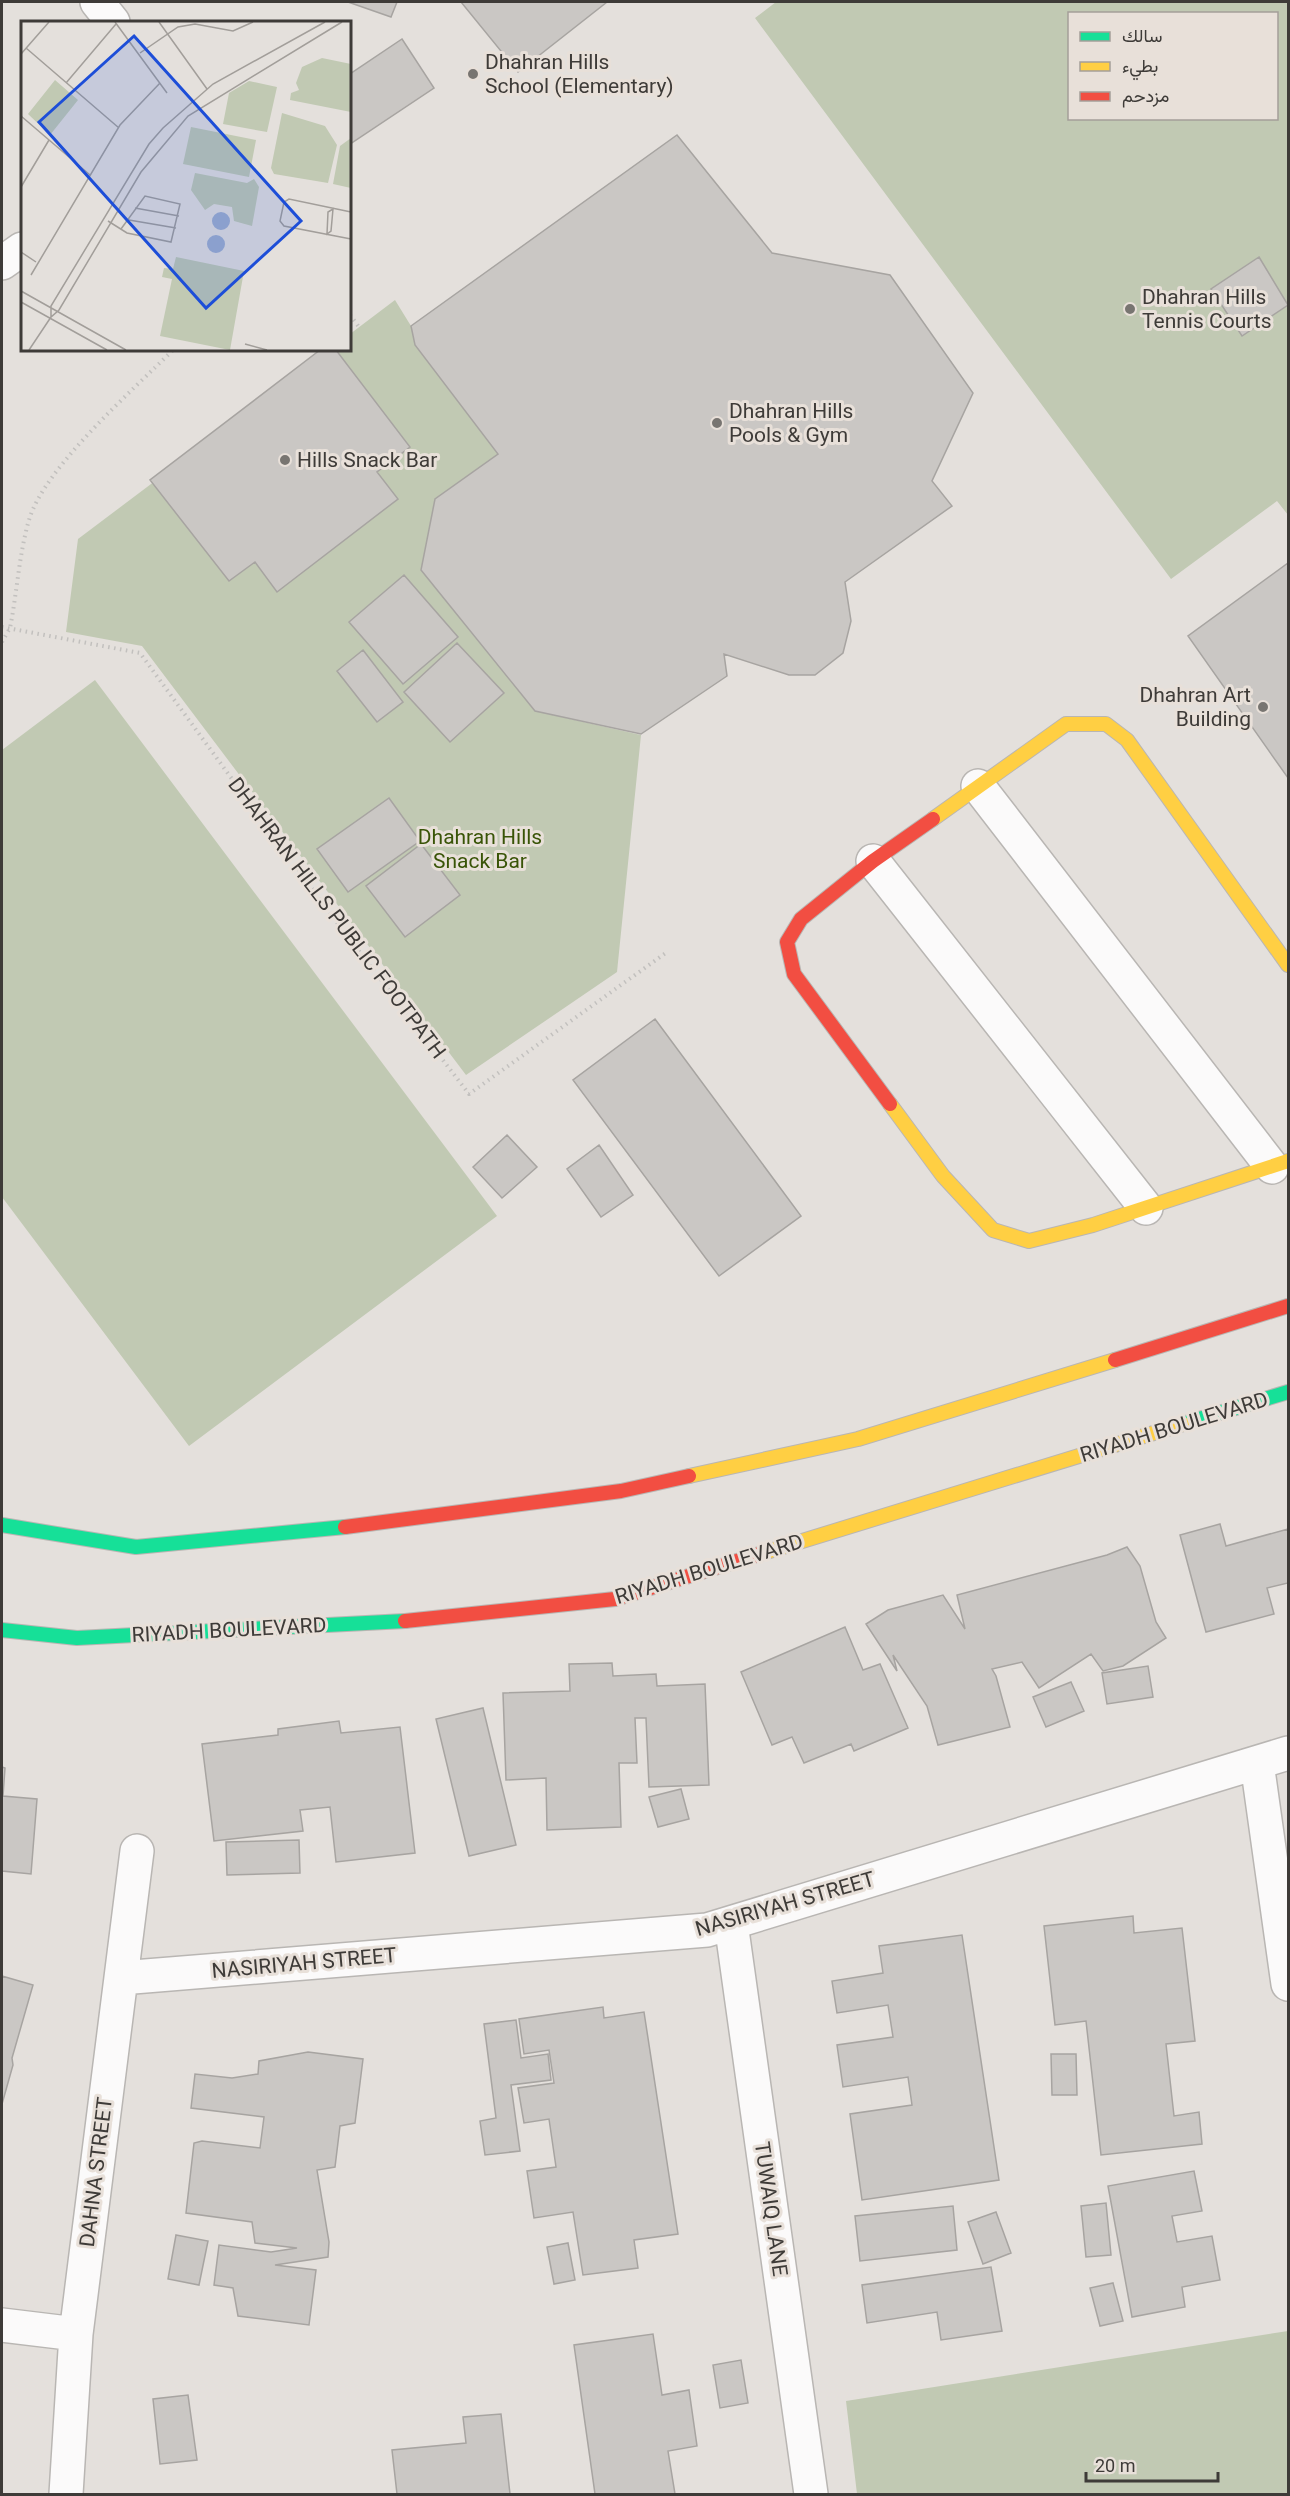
<svg xmlns="http://www.w3.org/2000/svg" width="1290" height="2496" font-family="Roboto,Vazirmatn,sans-serif">
<style>
.green{fill:#c1c9b3;fill-rule:evenodd}
.building{fill:#cac7c4;stroke:#a7a4a1;stroke-width:1.5}
.lines{fill:none;stroke-linecap:round;stroke-linejoin:round}
.street-casing{stroke:#b9b6b3;stroke-width:36}
.fast-casing{stroke:#b9b6b3;stroke-width:16}
.slow-casing{stroke:#b9b6b3;stroke-width:16}
.jam-casing{stroke:#b9b6b3;stroke-width:16}
.path{stroke:#c2c0be;stroke-width:4;stroke-dasharray:1.5 4.5;stroke-linecap:butt}
.street{stroke:#fbfafa;stroke-width:33}
.fast{stroke:#16e098;stroke-width:14}
.slow{stroke:#ffcf43;stroke-width:14}
.jam{stroke:#f24e42;stroke-width:14}
.poi-dot{fill:#787571;stroke:#e8e0d9;stroke-width:2}
.labels{text-anchor:middle;dominant-baseline:central;stroke-width:6;stroke-linejoin:round;paint-order:stroke}
.poi-label{font-size:21px;fill:#3e3b38;stroke:#e8e0d9;text-anchor:start}
.park-label{font-size:21px;fill:#395407;stroke:#e8e0d9}
.street-label{font-size:21px;fill:#3e3b38;stroke:#e8e0d9}
.inset-road{fill:none;stroke:#a29e9a;stroke-width:1.5}
.view{fill:#1d4ed8;fill-opacity:0.15;stroke:#1d4ed8;stroke-width:3}
.inset-edge{fill:none;stroke:#3e3b38;stroke-width:3}
</style>
<rect width="100%" height="100%" fill="#e4e0dc"/>
<path class="green" d="M776,2H1288V515L1277,501L1171,579L755,18ZM1070,14H1276V118H1070Z
M395,300L411,326L415,345L498,454L435,499L421,570L535,711L641,735L617,972L466,1075L142,646L66,632L78,539L329,350H350V334Z
M95,680L497,1216L189,1446L2,1197V750Z
M1288,2331V2494H857L846,2401Z"/>
<path class="building" d="M348,2H397L391,17Z
M461,2H607L518,72Z
M402,39L434,88L350,144V74Z
M677,135L772,253L890,275L973,393L932,481L952,506L845,582L851,621L843,653L815,675H789L724,654L727,676L641,734L535,711L421,570L435,499L498,454L415,345L411,326Z
M1259,257L1288,305L1242,336L1211,289Z
M320,350H336L410,447L377,472L398,499L277,592L255,562L229,581L150,480Z
M1288,563V778L1188,636Z
M404,575L458,637L403,684L349,622Z
M457,643L504,693L450,742L404,692Z
M363,650L403,702L377,722L337,671Z
M389,798L420,841L348,892L317,849Z
M421,844L460,895L405,937L366,886Z
M655,1019L801,1216L719,1276L573,1080Z
M507,1135L537,1167L502,1198L473,1167Z
M599,1145L633,1195L601,1217L567,1169Z
M1220,1524L1226,1546L1288,1529V1583L1267,1588L1274,1614L1206,1632L1180,1535Z
M1127,1547L1140,1566L1156,1622L1166,1638L1123,1666L1103,1671L1091,1654L1039,1688L1022,1662L992,1669L996,1676L1010,1727L938,1745L927,1706L893,1655L897,1671L866,1624L888,1610L943,1595L965,1629L957,1595L1107,1555Z
M845,1627L863,1670L880,1664L908,1728L854,1751L851,1744L804,1763L792,1737L772,1745L741,1672Z
M612,1663L613,1676L656,1674L657,1686L705,1684L709,1785L649,1787L646,1718H635L637,1763H619L621,1827L547,1830L546,1778L506,1780L503,1693L570,1691L569,1664Z
M1148,1666L1153,1697L1107,1704L1102,1673Z
M1071,1682L1084,1711L1046,1727L1033,1697Z
M483,1708L516,1845L469,1856L436,1719Z
M339,1721L341,1733L400,1727L415,1853L336,1862L330,1807L300,1810L303,1831L214,1841L202,1744L278,1735V1729Z
M2,1767L5,1768L3,1796L37,1799L31,1874L2,1871Z
M681,1789L689,1819L658,1827L649,1797Z
M299,1840L300,1873L227,1875L226,1842Z
M1133,1916L1134,1933L1182,1928L1195,2041L1166,2044L1174,2116L1199,2112L1202,2144L1101,2155L1086,2021L1055,2025L1044,1926Z
M962,1935L999,2180L862,2200L850,2114L912,2105L908,2077L843,2087L837,2045L893,2037L888,2005L837,2013L832,1981L883,1973L879,1946Z
M2,1976L33,1985L12,2058L13,2065L2,2104Z
M603,2007L604,2018L644,2012L678,2234L634,2240L638,2268L583,2275L573,2212L534,2218L527,2171L556,2167L549,2119L524,2123L518,2088L554,2083L549,2050L524,2054L519,2019Z
M516,2020L521,2058L548,2054L551,2080L511,2085L520,2151L485,2155L480,2121L496,2118L484,2024Z
M308,2052L363,2059L355,2123L340,2126L335,2167L317,2170L329,2242L328,2257L275,2265L316,2270L309,2325L238,2316L233,2288L214,2285L219,2245L271,2252L297,2248L255,2243L252,2222L186,2213L194,2143L202,2141L260,2148L264,2117L191,2108L195,2074L232,2078L258,2074L259,2061Z
M1051,2054H1076L1077,2095H1052Z
M1194,2171L1202,2211L1172,2216L1177,2242L1212,2236L1220,2280L1182,2287L1185,2307L1132,2317L1108,2186Z
M1106,2203L1111,2255L1086,2257L1081,2206Z
M953,2206L957,2250L860,2261L855,2216Z
M996,2212L1011,2253L983,2264L968,2222Z
M176,2235L208,2241L199,2285L168,2279Z
M568,2243L575,2280L554,2284L547,2247Z
M991,2267L1002,2331L941,2340L937,2312L867,2323L862,2285Z
M1113,2283L1123,2321L1100,2326L1090,2288Z
M653,2334L662,2395L689,2390L697,2446L668,2451L675,2494H595L574,2345Z
M741,2360L748,2403L720,2408L713,2365Z
M188,2395L197,2460L160,2464L153,2399Z
M501,2414L510,2494H397L392,2450L466,2443L463,2417Z"/>
<g class="lines">
<g class="street-casing">
<path id="street" d="M97,2L113,22
M2,263L22,249
M978,786L1272,1167
M873,861L1146,1208
M1257,1763L1288,1984
M731,1923L811,2494
M121,1978L707,1930L1288,1753
M2,2325L76,2334
M66,2494L76,2334L137,1851"/>
</g>
<g class="fast-casing">
<path id="fast" d="M1183,1424L1288,1392
M2,1525L136,1547L345,1527
M2,1630L77,1638L405,1621"/>
</g>
<g class="slow-casing">
<path id="slow" d="M933,819L1066,724H1106L1127,740L1288,965
M890,1104L943,1176L993,1230L1029,1241L1093,1225L1288,1161
M689,1476L858,1439L1115,1360
M763,1553L1183,1424"/>
</g>
<g class="jam-casing">
<path id="jam" d="M890,1104L794,974L787,942L801,919L873,861L933,819
M1115,1360L1288,1306
M345,1527L621,1491L689,1476
M405,1621L615,1599L763,1553"/>
</g>
<path class="path" d="M350,315L359,327
M2,627L140,653L335,920L469,1094L667,952
M2,642L10,628C17,593 19,554 29,520C44,468 133,390 173,350"/>
<use href="#street" class="street"/>
<use href="#fast" class="fast"/>
<use href="#slow" class="slow"/>
<use href="#jam" class="jam"/>
</g>
<g class="poi-dot">
<circle cx="473" cy="74" r="6"/>
<circle cx="1130" cy="309" r="6"/>
<circle cx="717" cy="423" r="6"/>
<circle cx="285" cy="460" r="6"/>
<circle cx="1263" cy="707" r="6"/>
</g>
<g class="labels">
<g class="poi-label">
<text x="485" y="62">Dhahran Hills<tspan x="485" dy="24">School (Elementary)</tspan></text>
<text x="1142" y="297">Dhahran Hills<tspan x="1142" dy="24">Tennis Courts</tspan></text>
<text x="729" y="411">Dhahran Hills<tspan x="729" dy="24">Pools &amp; Gym</tspan></text>
<text x="297" y="460">Hills Snack Bar</text>
<text x="1251" y="695" text-anchor="end">Dhahran Art<tspan x="1251" dy="24">Building</tspan></text>
</g>
<g class="park-label">
<text x="480" y="837">Dhahran Hills<tspan x="480" dy="24">Snack Bar</tspan></text>
</g>
<g class="street-label">
<text transform="translate(337 918) rotate(53)">DHAHRAN HILLS PUBLIC FOOTPATH</text>
<text transform="translate(1174 1427) rotate(-17)">RIYADH BOULEVARD</text>
<text transform="translate(709 1569) rotate(-17)">RIYADH BOULEVARD</text>
<text transform="translate(229 1630) rotate(-3)">RIYADH BOULEVARD</text>
<text transform="translate(785 1904) rotate(-16)">NASIRIYAH STREET</text>
<text transform="translate(304 1963) rotate(-5)">NASIRIYAH STREET</text>
<text transform="translate(96 2172) rotate(-83)">DAHNA STREET</text>
<text transform="translate(771 2209) rotate(82)">TUWAIQ LANE</text>
</g>
</g>
<g transform="translate(21 21)">
<rect width="330" height="330" fill="#e4e0dc"/>
<path d="M301,37L330,43V91L269,79L270,72L278,69L275,62L281,46ZM34,59L57,79L29,114L7,93ZM228,60L256,66L246,111L202,103L208,72ZM261,92L304,105L316,124L307,162L253,153L250,147ZM170,106L235,119L228,156L162,143ZM330,117V167L312,163L319,125ZM174,152L226,162L233,158L238,166L231,205L213,200L211,186L193,183L184,189L170,169ZM155,236L223,250L209,329L139,315L151,258L141,256L143,247L152,248Z" fill="#c1c9b3"/>
<path d="M191 200a9 9 0 1 1 18 0a9 9 0 1 1-18 0ZM186 223a9 9 0 1 1 18 0a9 9 0 1 1-18 0Z" fill="#9faecd"/>
<path class="inset-road" d="M94,1L146,72M138,1L186,68M304,1L192,63L142,107L128,123L30,285V296L38,289L120,151L167,95L321,1M5,27L98,107M119,32L157,6L174,3L212,10L232,1M0,33L28,1M45,62L95,3M0,95L69,154M0,166L28,119M114,187L158,195M312,188L310,210L306,213L307,191ZM330,191L268,178L263,181L259,200L263,205L330,218M108,199L155,207M87,200L106,212L150,221L159,183L124,175L100,208M0,231L15,241M10,254L99,104L139,62M0,270L105,329M0,281L86,329M224,323L246,329M8,329L30,296"/>
<path class="view" d="M113,15L280,200L185,287L18,101Z"/>
<rect width="330" height="330" class="inset-edge"/>
</g>
<rect width="1290" height="2496" fill="none" stroke="#3e3b38" stroke-width="6"/>
<rect x="1068" y="12" width="210" height="108" fill="#e8e0d9" stroke="#a49e99" stroke-width="1.5"/>
<rect x="1080" y="32" width="30" height="9" fill="#16e098" stroke="#a49e99" stroke-width="1.5"/>
<text x="1122" y="42" font-size="18" fill="#3e3b38">سالك</text>
<rect x="1080" y="62" width="30" height="9" fill="#ffcf43" stroke="#a49e99" stroke-width="1.5"/>
<text x="1122" y="72" font-size="18" fill="#3e3b38">بطيء</text>
<rect x="1080" y="92" width="30" height="9" fill="#f24e42" stroke="#a49e99" stroke-width="1.5"/>
<text x="1122" y="102" font-size="18" fill="#3e3b38">مزدحم</text>
<path d="M1086 2472v9h132v-9" fill="none" stroke="#3e3b38" stroke-width="3"/>
<text x="1095" y="2472" font-size="18" fill="#3e3b38" stroke="#e8e0d9" stroke-width="4.5" paint-order="stroke">20 m</text>
</svg>
